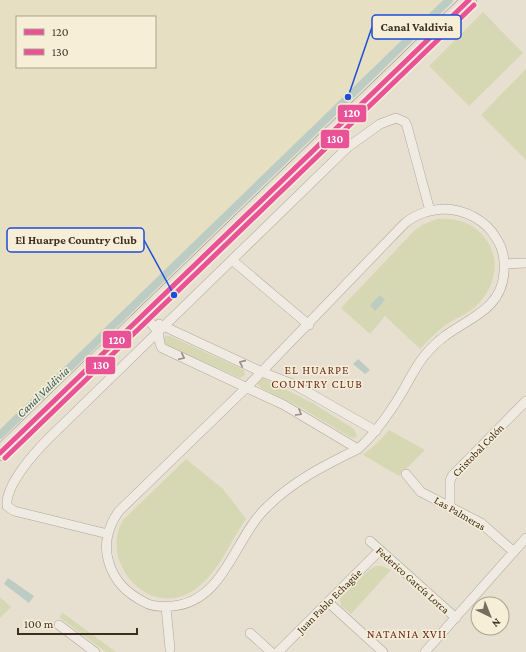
<svg xmlns="http://www.w3.org/2000/svg" width="526" height="652" font-family="'Crimson Pro',serif">
<style>
.farmland{fill:#e6dfc2;fill-rule:evenodd}
.green{fill:#d6d7b3}
.water{fill:#bcccc2}
.lines{fill:none;stroke-linecap:round;stroke-linejoin:round}
.canal{stroke:#bcccc2;stroke-width:8}
.minor-casing{stroke:#ada599;stroke-width:10}
.primary-casing{stroke:#928b80;stroke-width:16}
.minor{stroke:#efebe3;stroke-width:9}
.primary{stroke:#e6e1d4;stroke-width:15}
.bus-1-casing{stroke:#f7eed8;stroke-width:8}
.bus-2-casing{stroke:#f7eed8;stroke-width:8}
.bus-1{stroke:#e95297;stroke-width:5}
.bus-2{stroke:#e95297;stroke-width:5}
.oneway{stroke:#968c82}
.labels{text-anchor:middle;dominant-baseline:central;stroke-width:3;stroke-linejoin:round;paint-order:stroke}
.street-label{font-size:11px;fill:#3d2e20;stroke:#f7eed8}
.neighbourhood-label{font-size:12px;letter-spacing:1px;fill:#6b2e1e;stroke:#f7eed8}
.water-label{font-size:12px;font-style:italic;fill:#2f5d5a;stroke:#f7eed8}
.leader{fill:none;stroke:#1d4ed8;stroke-width:1.5}
.callout-dot{fill:#1d4ed8;stroke:#f7eed8;stroke-width:1.5}
.callout{fill:#f7eed8;stroke:#1d4ed8;stroke-width:1.5}
.callout-label{font-size:12px;text-anchor:middle;font-weight:bold;fill:#3d2e20}
.line-badge{stroke:#f7eed8;stroke-width:1.5}
.badge-label{font-size:11px;text-anchor:middle;font-weight:bold;fill:#fff}
</style>
<rect width="100%" height="100%" fill="#e7e0d1"/>
<path class="farmland" d="M0,0H443L0,429ZM17,17H155V67H17Z"/>
<path class="green" d="M483,12L523,53L469,106L429,66Z
M526,69V160L481,115Z
M437,219C456,218 473,222 485,238C502,260 495,289 475,307C466,315 454,319 444,326C435,333 428,341 420,349L385,316L370,334L341,308L414,231L422,225Z
M165,336H170L244,370L245,375L240,378L166,345L163,341Z
M263,378L314,404L354,429L357,436L354,438L350,437L298,406L261,388L257,383Z
M389,430L425,450L399,476L363,455L378,442Z
M186,459L223,489L246,519C229,543 217,577 191,592C147,618 99,561 123,520Z
M376,566H382L391,570L351,614L341,606L340,598L369,570Z
M0,597L11,607L0,618Z
M63,613L116,652H106L59,617Z"/>
<path class="water" d="M380,295L385,300L375,311L370,305Z
M358,359L370,370L365,374L353,364Z
M8,578L34,596L29,603L4,584Z"/>
<g class="lines">
<path class="canal" d="M0,435L449,0"/>
<g class="minor-casing">
<path id="minor" d="M445,209C465,210 486,220 496,238C503,248 505,260 504,272C502,309 469,318 445,336C438,341 431,348 425,355C415,367 409,381 401,394C389,414 376,433 358,449C325,465 293,481 267,507C234,538 225,601 173,606C163,607 152,607 144,602C127,593 115,582 109,563C103,545 108,526 119,511L247,387L405,223C418,213 429,210 445,209Z
M232,260L309,325
M505,264L526,263
M144,314L158,332L160,344L162,348L284,405L358,449
M159,324L262,372L297,386L376,431
M406,474L421,492L481,523L514,552
M450,507V481L452,476L526,401
M108,534L14,511L7,506C5,485 35,452 49,438L348,147L380,124L396,118L405,122L407,126L430,211
M370,541L456,618
M328,602L383,652
M166,607L170,649
M59,625L95,652
M250,633L271,652
M278,652L380,550
M425,652L526,538"/>
</g>
<g class="primary-casing">
<path id="primary" d="M0,453L469,0"/>
</g>
<use href="#minor" class="minor"/>
<use href="#primary" class="primary"/>
<g class="bus-1-casing">
<path id="bus-1" d="M0,453L469,0"/>
</g>
<g class="bus-2-casing">
<path id="bus-2" d="M5,458L474,5"/>
</g>
<use href="#bus-1" class="bus-1"/>
<use href="#bus-2" class="bus-2"/>
</g>
<defs><path id="oneway-chevron" d="M-2-3.5L2.5 0L-2 3.5" fill="none" stroke-width="1.6" stroke-linecap="round" stroke-linejoin="round"/></defs>
<g class="oneway">
<use href="#oneway-chevron" transform="translate(182 357) rotate(25)"/>
<use href="#oneway-chevron" transform="translate(242 363) rotate(-156)"/>
<use href="#oneway-chevron" transform="translate(299 413) rotate(30)"/>
</g>
<g class="labels">
<g class="street-label">
<text transform="translate(478 450) rotate(-46)">Cristobal Colón</text>
<text transform="translate(460 513) rotate(30)">Las Palmeras</text>
<text transform="translate(413 580) rotate(42)">Federico García Lorca</text>
<text transform="translate(329 601) rotate(-45)">Juan Pablo Echagüe</text>
</g>
<g class="neighbourhood-label">
<text x="317" y="370">EL HUARPE<tspan x="317" dy="14">COUNTRY CLUB</tspan></text>
<text x="407" y="634">NATANIA XVII</text>
</g>
<g class="water-label">
<text transform="translate(43 392) rotate(-44)">Canal Valdivia</text>
</g>
</g>
<path class="leader" d="M348 97L372 27M174 295L144 240"/>
<g class="callout-dot">
<circle cx="348" cy="97" r="4"/>
<circle cx="174" cy="295" r="4"/>
</g>
<g class="callout">
<rect x="372" y="15" width="89" height="24" rx="4"/>
<rect x="7" y="228" width="137" height="24" rx="4"/>
</g>
<g class="callout-label">
<text x="417" y="31">Canal Valdivia</text>
<text x="76" y="244">El Huarpe Country Club</text>
</g>
<g class="line-badge">
<rect x="337" y="104" width="30" height="19" rx="4" fill="#e95297"/>
<rect x="320" y="129" width="30" height="20" rx="4" fill="#e95297"/>
<rect x="102" y="330" width="30" height="19" rx="4" fill="#e95297"/>
<rect x="85" y="356" width="31" height="19" rx="4" fill="#e95297"/>
</g>
<g class="badge-label">
<text x="352" y="117">120</text>
<text x="335" y="143">130</text>
<text x="117" y="344">120</text>
<text x="101" y="369">130</text>
</g>
<rect x="16" y="16" width="140" height="52" fill="#f7eed8" stroke="#ada18e"/>
<rect x="24" y="29" width="20" height="6" fill="#e95297" stroke="#ada18e"/>
<text x="52" y="36" font-size="12" fill="#3d2e20">120</text>
<rect x="24" y="49" width="20" height="6" fill="#e95297" stroke="#ada18e"/>
<text x="52" y="56" font-size="12" fill="#3d2e20">130</text>
<g transform="translate(490 616) rotate(137)"><circle r="19" fill="#f7eed8" stroke="#ada18e"/>
<path d="M0-3L7 15L0 10L-7 15Z" fill="#786c5e"/>
<text y="-6" font-size="11" font-weight="bold" text-anchor="middle" fill="#3d2e20">N</text>
</g>
<path d="M18 628v6h119v-6" fill="none" stroke="#3d2e20" stroke-width="2"/>
<text x="24" y="628" font-size="12" fill="#3d2e20" stroke="#f7eed8" stroke-width="3" paint-order="stroke">100 m</text>
</svg>
